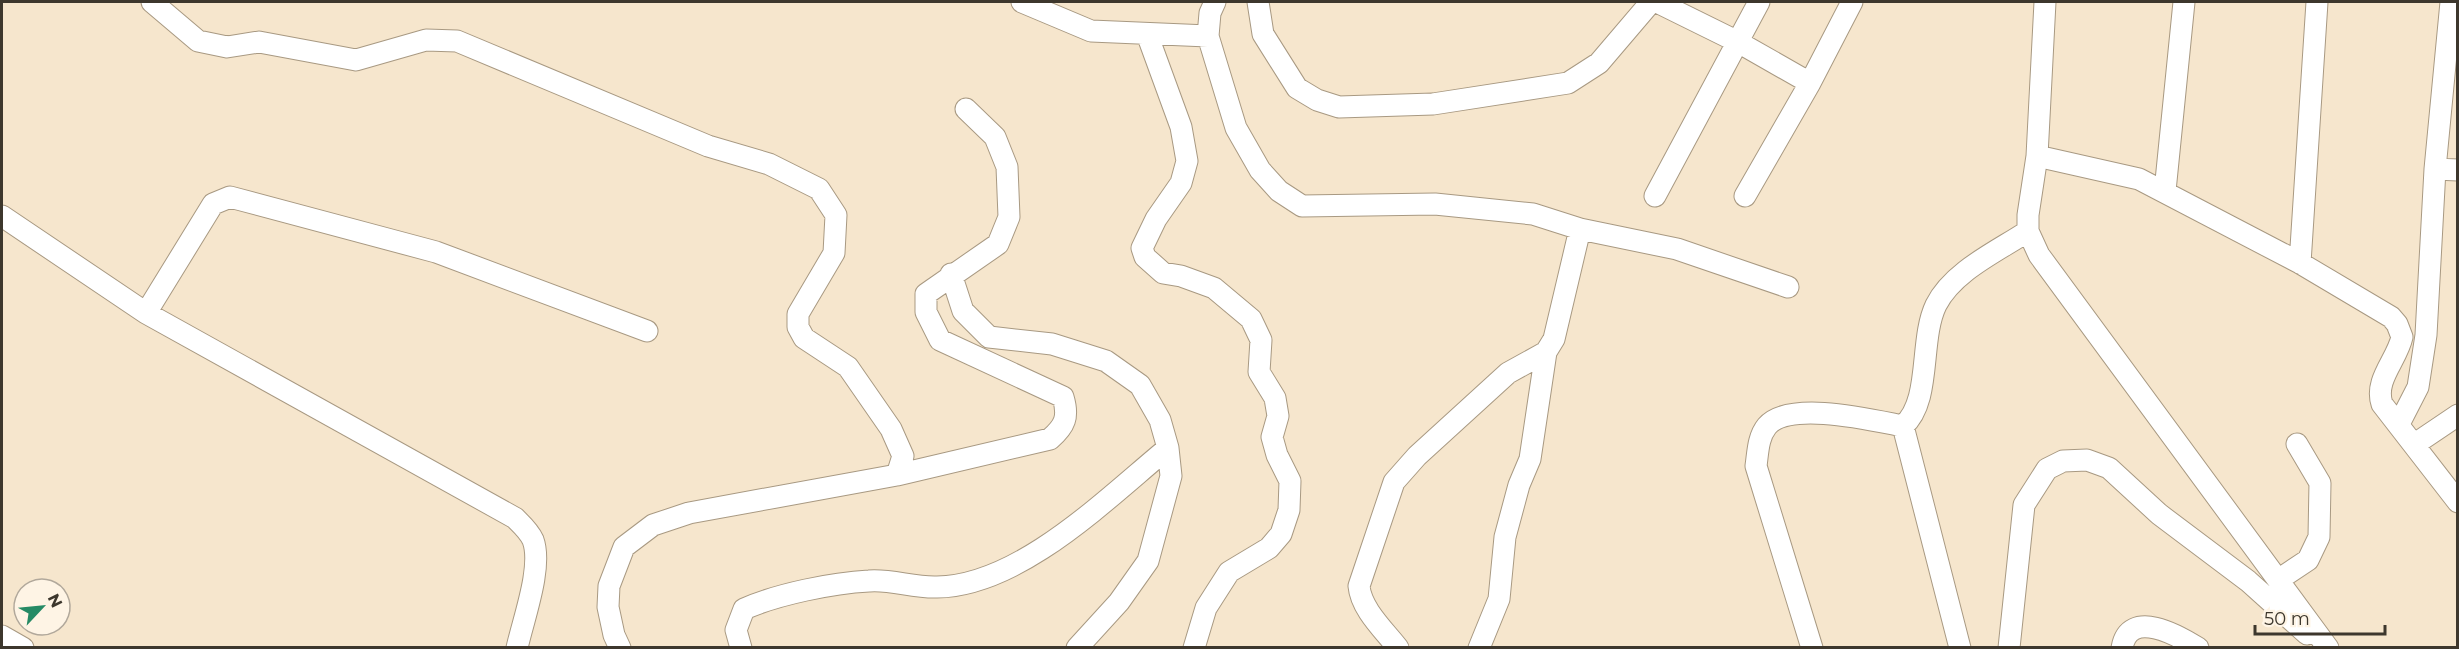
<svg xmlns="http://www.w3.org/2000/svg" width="2459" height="649" font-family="Montserrat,sans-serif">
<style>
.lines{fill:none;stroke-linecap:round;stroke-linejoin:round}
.minor-casing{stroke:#a89982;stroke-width:23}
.minor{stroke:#fff;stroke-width:21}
</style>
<rect width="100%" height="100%" fill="#f6e6cd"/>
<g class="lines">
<g class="minor-casing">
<path id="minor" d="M152,2L198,41L227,47L259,42L356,60L426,40L457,41L708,146L769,164L819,189L836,215L834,253L798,314V327L804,338L848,367L891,429L903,456L897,475
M1022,2L1091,31L1208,36
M1215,2L1210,13L1208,36L1236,128L1260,170L1279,191L1302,206L1435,204L1533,214L1580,229L1677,249L1788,287
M1258,2L1263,34L1297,88L1317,100L1339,107L1433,104L1568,83L1599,63L1651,2
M1657,2L1738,42L1810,83
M2045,2L2037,156L2028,215V231L2039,255L2328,648
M1147,34L1181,127L1187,161L1181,183L1156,219L1142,248L1145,257L1163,273L1181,276L1214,288L1251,319L1261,340L1259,372L1275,398L1278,416L1272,437L1277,455L1290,481L1289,510L1281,534L1269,548L1229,572L1206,608L1194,648
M2037,156L2139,179L2300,263L2391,317L2397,324L2402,337C2397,360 2374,380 2382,404L2458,502
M2435,169L2451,2
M2165,191L2184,2
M1655,196L1759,2
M1745,196L1810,83L1852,2
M2,216L146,313L515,518C522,525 529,531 533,540C543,567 523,620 517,648
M2300,263L2317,2
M951,274L963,311L989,337L1052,344L1106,361L1140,385L1160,420L1168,448L1171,476L1148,561L1119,602L1077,648
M146,313L213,204L230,197L436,252L647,331
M2399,424L2418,387L2426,335L2435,169L2458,170
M1903,426L1960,648
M2415,444L2458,415
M2278,580L2308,560L2319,537L2320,483L2297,444
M2,636L23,648
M620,648L614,635L608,607L609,586L624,547L653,525L689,513L897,475L1050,439C1065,426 1069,417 1063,397L940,340L926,312V294L998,244L1009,217L1007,167L995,137L966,109
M741,648L736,630L744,609C778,594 832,583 869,581C891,579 914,588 937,587C1020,586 1107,498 1168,448
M1398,648C1384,630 1361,609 1359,586L1394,482L1417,456L1508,373L1546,352L1554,339L1580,229
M1479,648L1499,599L1505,537L1519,485L1530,459L1546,352
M1812,648L1756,466C1758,452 1758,437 1767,426C1789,400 1872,420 1903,426C1932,401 1919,340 1936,305C1953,271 1998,251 2028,231
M2009,648L2024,505L2047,469L2063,461L2087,460L2109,468L2159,514L2248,581L2307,634
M2122,648C2129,607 2179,636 2198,648"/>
</g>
<use href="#minor" class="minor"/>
</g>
<rect width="2459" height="649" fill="none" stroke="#3d372d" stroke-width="6"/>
<g transform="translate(42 607) rotate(64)"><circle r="28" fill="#fef4e5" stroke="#b1a89b" stroke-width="1.5"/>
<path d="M0-4.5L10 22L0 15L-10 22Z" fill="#258a65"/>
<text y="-9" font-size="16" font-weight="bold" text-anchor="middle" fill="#3d372d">N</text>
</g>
<path d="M2255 625v9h130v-9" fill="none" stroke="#3d372d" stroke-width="3"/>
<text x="2264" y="625" font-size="18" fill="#3d372d" stroke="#fef4e5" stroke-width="4.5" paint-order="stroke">50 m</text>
</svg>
